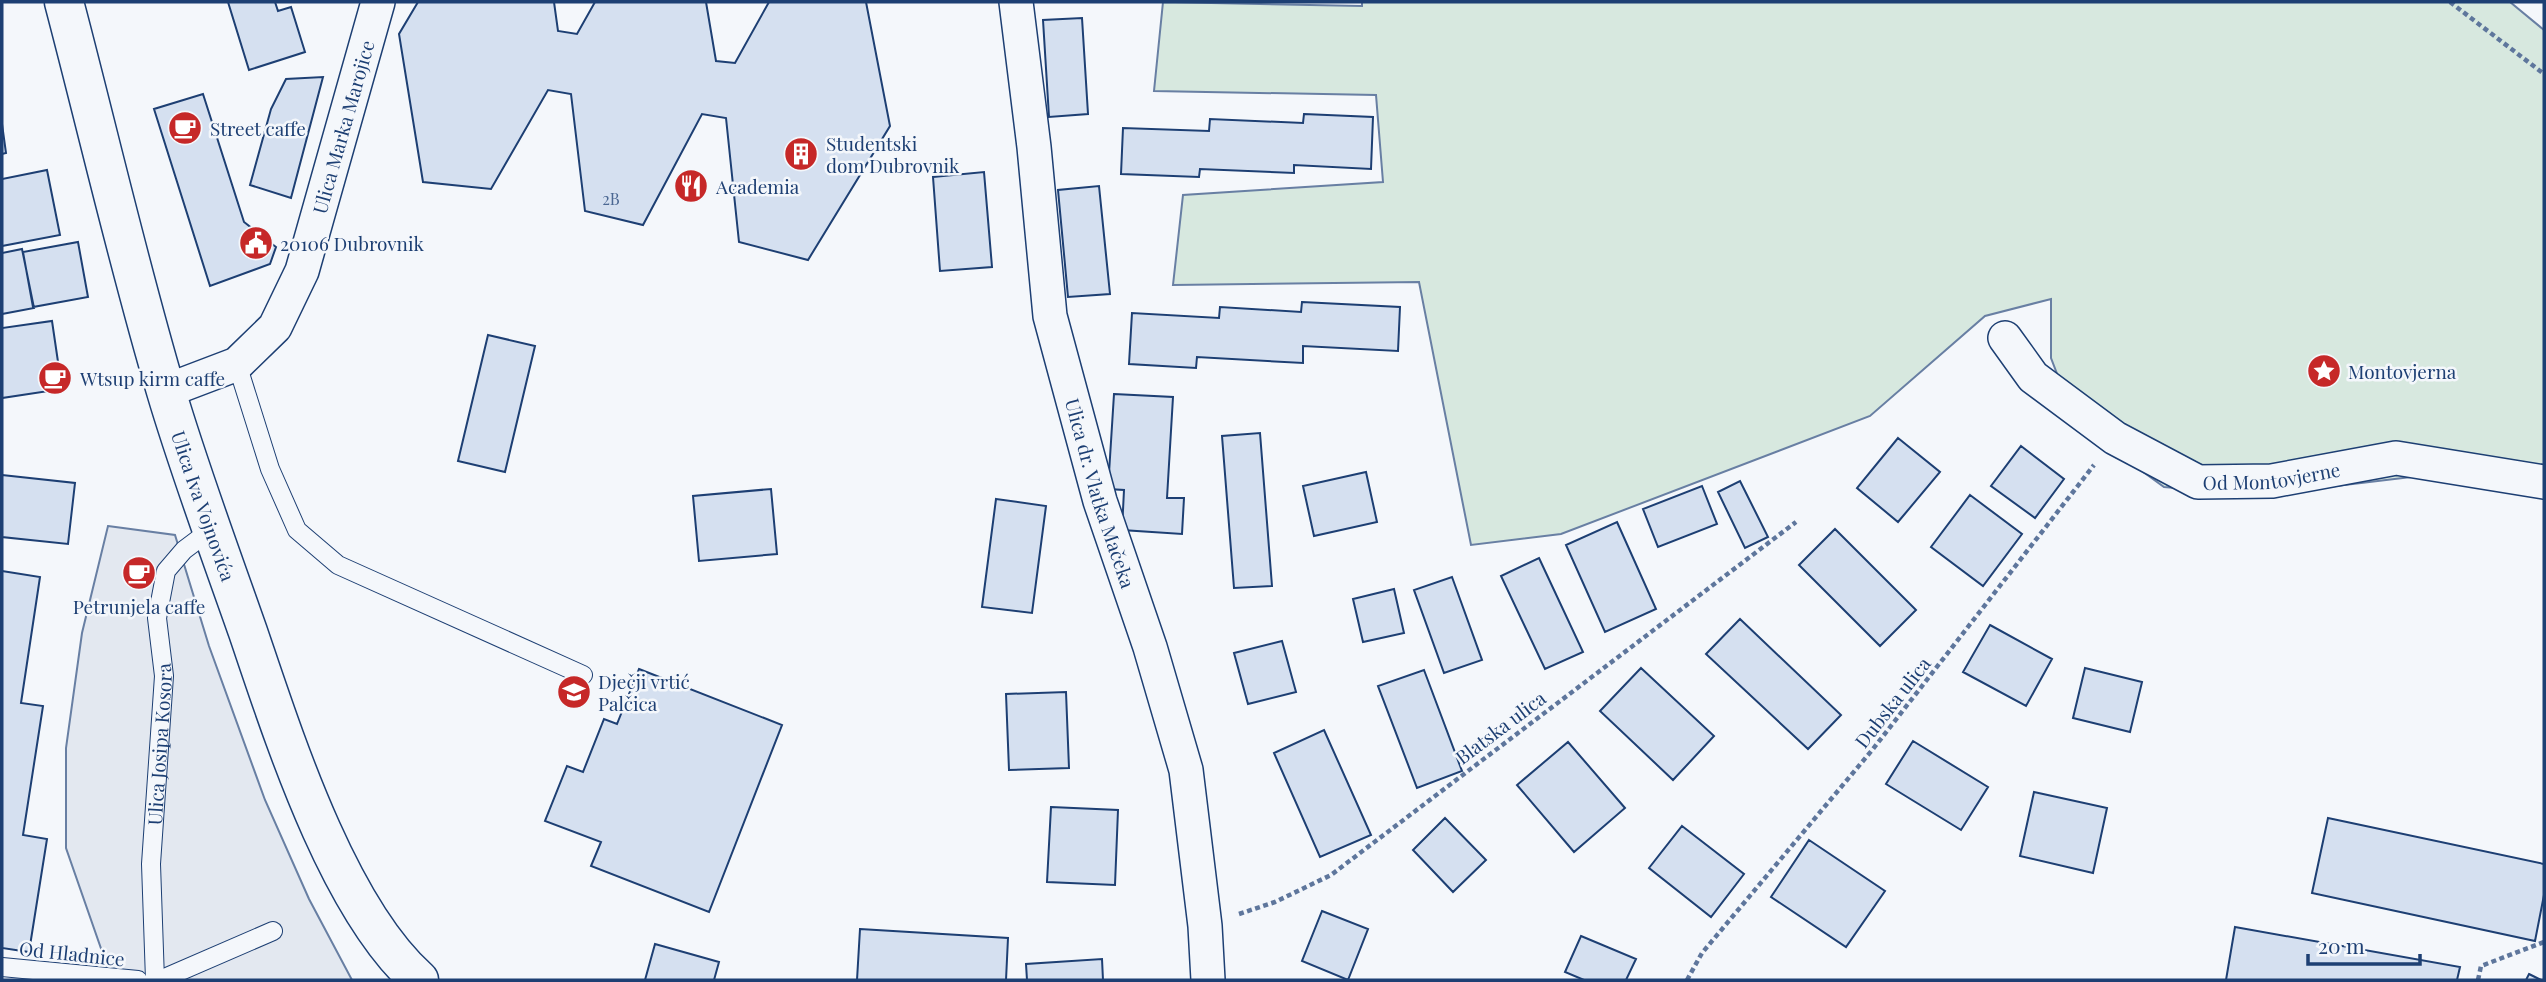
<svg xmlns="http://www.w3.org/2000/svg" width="2546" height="982" font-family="'Playfair Display',serif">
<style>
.green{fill:#d7e8df;stroke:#687fa3;stroke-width:2}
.parking{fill:#e3e8f0;stroke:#687fa3;stroke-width:2}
.building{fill:#d5e0f0;stroke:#1d3f73;stroke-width:2}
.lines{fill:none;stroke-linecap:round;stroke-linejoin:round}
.service-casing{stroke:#1d3f73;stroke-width:20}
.minor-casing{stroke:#1d3f73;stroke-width:36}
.secondary-casing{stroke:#1d3f73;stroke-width:41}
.path{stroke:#5e769c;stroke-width:4.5;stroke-dasharray:5 3.5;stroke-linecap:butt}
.service{stroke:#f4f7fb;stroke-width:18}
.minor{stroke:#f4f7fb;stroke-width:33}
.secondary{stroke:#f4f7fb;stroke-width:38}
.labels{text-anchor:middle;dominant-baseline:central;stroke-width:5;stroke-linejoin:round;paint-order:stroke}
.number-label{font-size:16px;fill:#4b6792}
.street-label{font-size:19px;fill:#1d3f73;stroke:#f4f7fb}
.poi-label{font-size:19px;fill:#1d3f73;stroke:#f4f7fb;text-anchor:start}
</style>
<rect width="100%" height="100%" fill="#f4f7fb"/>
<path class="green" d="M1163,2L1362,6V2H2510L2544,30V495L2453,472L2261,495L2164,487L2076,423L2051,358V299L1985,316L1870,416L1561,534L1471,545L1419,282L1173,285L1183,195L1383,182L1376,95L1154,91Z"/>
<path class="parking" d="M108,526L175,535L209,646L265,800L309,899L352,980H112L66,848V748L82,633Z"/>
<path class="building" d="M228,2H275L278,11L291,7L305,52L249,70Z
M418,2H554L558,31L577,34L595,2H706L716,61L735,63L769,2H866L890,126L808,260L739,242L726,118L702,114L643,225L585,211L571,94L548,90L491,189L423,182L399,34Z
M1082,18L1088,114L1049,117L1043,20Z
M323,77L291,198L250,185L271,109L286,79Z
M203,94L244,222L276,247L270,264L210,286L154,109Z
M1304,114L1373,117L1371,169L1294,165V173L1200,169L1199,177L1121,174L1123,128L1209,131L1210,119L1303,123Z
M2,124L6,153L2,154Z
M47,170L60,235L2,246V179Z
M984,172L992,267L940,271L933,177Z
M1099,186L1110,294L1068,297L1058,190Z
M78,242L88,297L33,307L23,252Z
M22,249L34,308L2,314V253Z
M1302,302L1400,307L1398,351L1303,346V363L1197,357L1196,368L1129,364L1132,313L1219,318L1220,307L1301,312Z
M52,321L62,389L2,398V328Z
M488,335L535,346L505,472L458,461Z
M1114,394L1173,397L1167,498H1184L1182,534L1122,530L1124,490L1108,489Z
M1260,433L1272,586L1234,588L1222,436Z
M1898,438L1940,472L1898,522L1857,488Z
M2021,446L2064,479L2035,518L1991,486Z
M1366,472L1377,522L1314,536L1303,486Z
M2,475L75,483L68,544L2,537Z
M1740,481L1768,537L1745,548L1718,492Z
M1702,486L1717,524L1658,547L1643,509Z
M771,489L777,554L699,561L693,496Z
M1970,495L2022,534L1983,586L1931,547Z
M996,499L1046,506L1032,613L982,607Z
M1617,522L1656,609L1605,632L1566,545Z
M1835,529L1916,610L1880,646L1799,565Z
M1539,558L1583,652L1545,669L1501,576Z
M2,571L40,577L21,703L43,706L23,835L47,839L29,952L2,948Z
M1452,577L1482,660L1444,673L1414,590Z
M1394,589L1404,633L1363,642L1353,599Z
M1740,619L1841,715L1808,749L1706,654Z
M1990,625L2052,659L2026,706L1963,672Z
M1282,641L1296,692L1248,704L1234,653Z
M1641,668L1714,736L1673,780L1600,711Z
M2085,668L2142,682L2130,732L2073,718Z
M639,669L782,725L709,912L591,866L601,842L545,821L567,766L583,772L604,719L617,724Z
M1424,670L1462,771L1417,788L1378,686Z
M1066,692L1069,768L1009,770L1006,694Z
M1324,730L1371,835L1320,857L1274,753Z
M1913,741L1988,787L1961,830L1886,784Z
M1568,742L1625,808L1574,852L1517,785Z
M2034,792L2107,808L2093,873L2020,856Z
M1051,807L1118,810L1115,885L1047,882Z
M1445,818L1486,860L1453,892L1413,850Z
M2328,818L2544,864V895L2535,941L2312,893Z
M1682,826L1744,874L1711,917L1649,868Z
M1809,840L1885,891L1846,947L1771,897Z
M1322,911L1368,929L1348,980L1302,961Z
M2235,927L2460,967L2457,980H2226Z
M860,929L1008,938L1006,980H857Z
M1581,936L1636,959L1626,980H1584L1565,972Z
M655,944L719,962L714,980H645Z
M1102,959L1103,980H1027L1026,964Z
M2529,974L2541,980H2526Z"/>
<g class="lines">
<g class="service-casing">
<g id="service">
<path d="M237,364L270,469L297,530L338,565L583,675"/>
<path d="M2,967L138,980"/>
<path id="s1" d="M155,980L151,864L164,676L157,618L166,571L184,550L212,529"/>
<path d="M160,980L273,931"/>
</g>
</g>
<g class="minor-casing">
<g id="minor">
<path id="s2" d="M1016,2L1034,147L1050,316L1100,501L1150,647L1186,770L1205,926L1208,980"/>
<path id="s3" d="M2005,338L2033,377L2115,438L2198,482L2272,481L2396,458L2544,482"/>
<path id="s4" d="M166,391L237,364L275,327L302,271L378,2"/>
</g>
</g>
<g class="secondary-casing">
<g id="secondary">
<path id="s5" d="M64,2C98,131 128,263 166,391C190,472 220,552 248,632C283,735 337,907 419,980"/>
</g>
</g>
<path class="path" d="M2450,2L2544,74
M1239,914L1275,902L1331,875L1796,522
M1687,980L1702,953L1873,749L2094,465
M2478,980L2481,966L2544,942"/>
<use href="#service" class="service"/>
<use href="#minor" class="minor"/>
<use href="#secondary" class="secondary"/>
</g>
<defs>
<g id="cafe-disc" transform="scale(1.75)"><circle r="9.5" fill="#c62828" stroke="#f4f7fb"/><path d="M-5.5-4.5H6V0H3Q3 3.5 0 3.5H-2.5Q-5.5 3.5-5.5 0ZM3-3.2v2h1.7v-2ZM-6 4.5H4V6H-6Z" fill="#fff"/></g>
<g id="building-disc" transform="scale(1.75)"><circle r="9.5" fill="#c62828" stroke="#f4f7fb"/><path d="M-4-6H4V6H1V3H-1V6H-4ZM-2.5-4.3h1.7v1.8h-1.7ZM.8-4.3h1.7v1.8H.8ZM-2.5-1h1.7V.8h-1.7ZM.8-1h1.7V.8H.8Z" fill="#fff"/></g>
<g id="restaurant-disc" transform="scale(1.75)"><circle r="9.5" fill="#c62828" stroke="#f4f7fb"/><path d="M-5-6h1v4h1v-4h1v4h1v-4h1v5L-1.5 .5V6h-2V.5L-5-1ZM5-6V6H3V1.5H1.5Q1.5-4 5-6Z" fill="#fff"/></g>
<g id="civic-disc" transform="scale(1.75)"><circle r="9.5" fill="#c62828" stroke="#f4f7fb"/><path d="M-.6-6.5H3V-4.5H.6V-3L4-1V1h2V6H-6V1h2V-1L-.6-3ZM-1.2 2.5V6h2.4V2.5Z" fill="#fff"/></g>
<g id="sight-disc" transform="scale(1.75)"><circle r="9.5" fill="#c62828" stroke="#f4f7fb"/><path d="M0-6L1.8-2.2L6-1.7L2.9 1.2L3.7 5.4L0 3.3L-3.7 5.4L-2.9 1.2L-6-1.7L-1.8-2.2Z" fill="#fff"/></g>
<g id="school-disc" transform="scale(1.75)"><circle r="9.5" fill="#c62828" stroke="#f4f7fb"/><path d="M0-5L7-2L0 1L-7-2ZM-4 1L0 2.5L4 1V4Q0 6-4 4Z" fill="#fff"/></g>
</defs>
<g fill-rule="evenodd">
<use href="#cafe-disc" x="185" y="128"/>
<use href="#building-disc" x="801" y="154"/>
<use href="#restaurant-disc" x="691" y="186"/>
<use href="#civic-disc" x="256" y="243"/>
<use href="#sight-disc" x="2324" y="371"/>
<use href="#cafe-disc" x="55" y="378"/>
<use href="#cafe-disc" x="139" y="573"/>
<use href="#school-disc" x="574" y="692"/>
</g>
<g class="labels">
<g class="number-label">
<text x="611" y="198">2B</text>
</g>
<g class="street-label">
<text stroke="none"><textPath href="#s4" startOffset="341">Ulica Marka Marojice</textPath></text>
<text stroke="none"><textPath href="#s3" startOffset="318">Od Montovjerne</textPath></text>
<text stroke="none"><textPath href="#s2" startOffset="500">Ulica dr. Vlatka Mačeka</textPath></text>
<text stroke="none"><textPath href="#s5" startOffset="523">Ulica Iva Vojnovića</textPath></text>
<text transform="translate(1892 702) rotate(-52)">Dubska ulica</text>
<text transform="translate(1500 727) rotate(-37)">Blatska ulica</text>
<text stroke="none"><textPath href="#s1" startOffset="236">Ulica Josipa Kosora</textPath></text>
<text transform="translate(72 953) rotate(6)">Od Hladnice</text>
</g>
<g class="poi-label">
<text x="210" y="128">Street caffe</text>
<text x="826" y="143">Studentski<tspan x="826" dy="22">dom Dubrovnik</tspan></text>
<text x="716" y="186">Academia</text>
<text x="280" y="243">20106 Dubrovnik</text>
<text x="2348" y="371">Montovjerna</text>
<text x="80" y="378">Wtsup kirm caffe</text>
<text x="139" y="606" text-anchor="middle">Petrunjela caffe</text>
<text x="598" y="681">Dječji vrtić<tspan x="598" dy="22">Palčica</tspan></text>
</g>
</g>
<rect width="2546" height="982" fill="none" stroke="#1d3f73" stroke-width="7"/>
<path d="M2308 954v10h112v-10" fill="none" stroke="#1d3f73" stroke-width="3.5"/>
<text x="2318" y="954" font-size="21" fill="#1d3f73" stroke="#f4f7fb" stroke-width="5" paint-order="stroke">20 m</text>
</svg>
